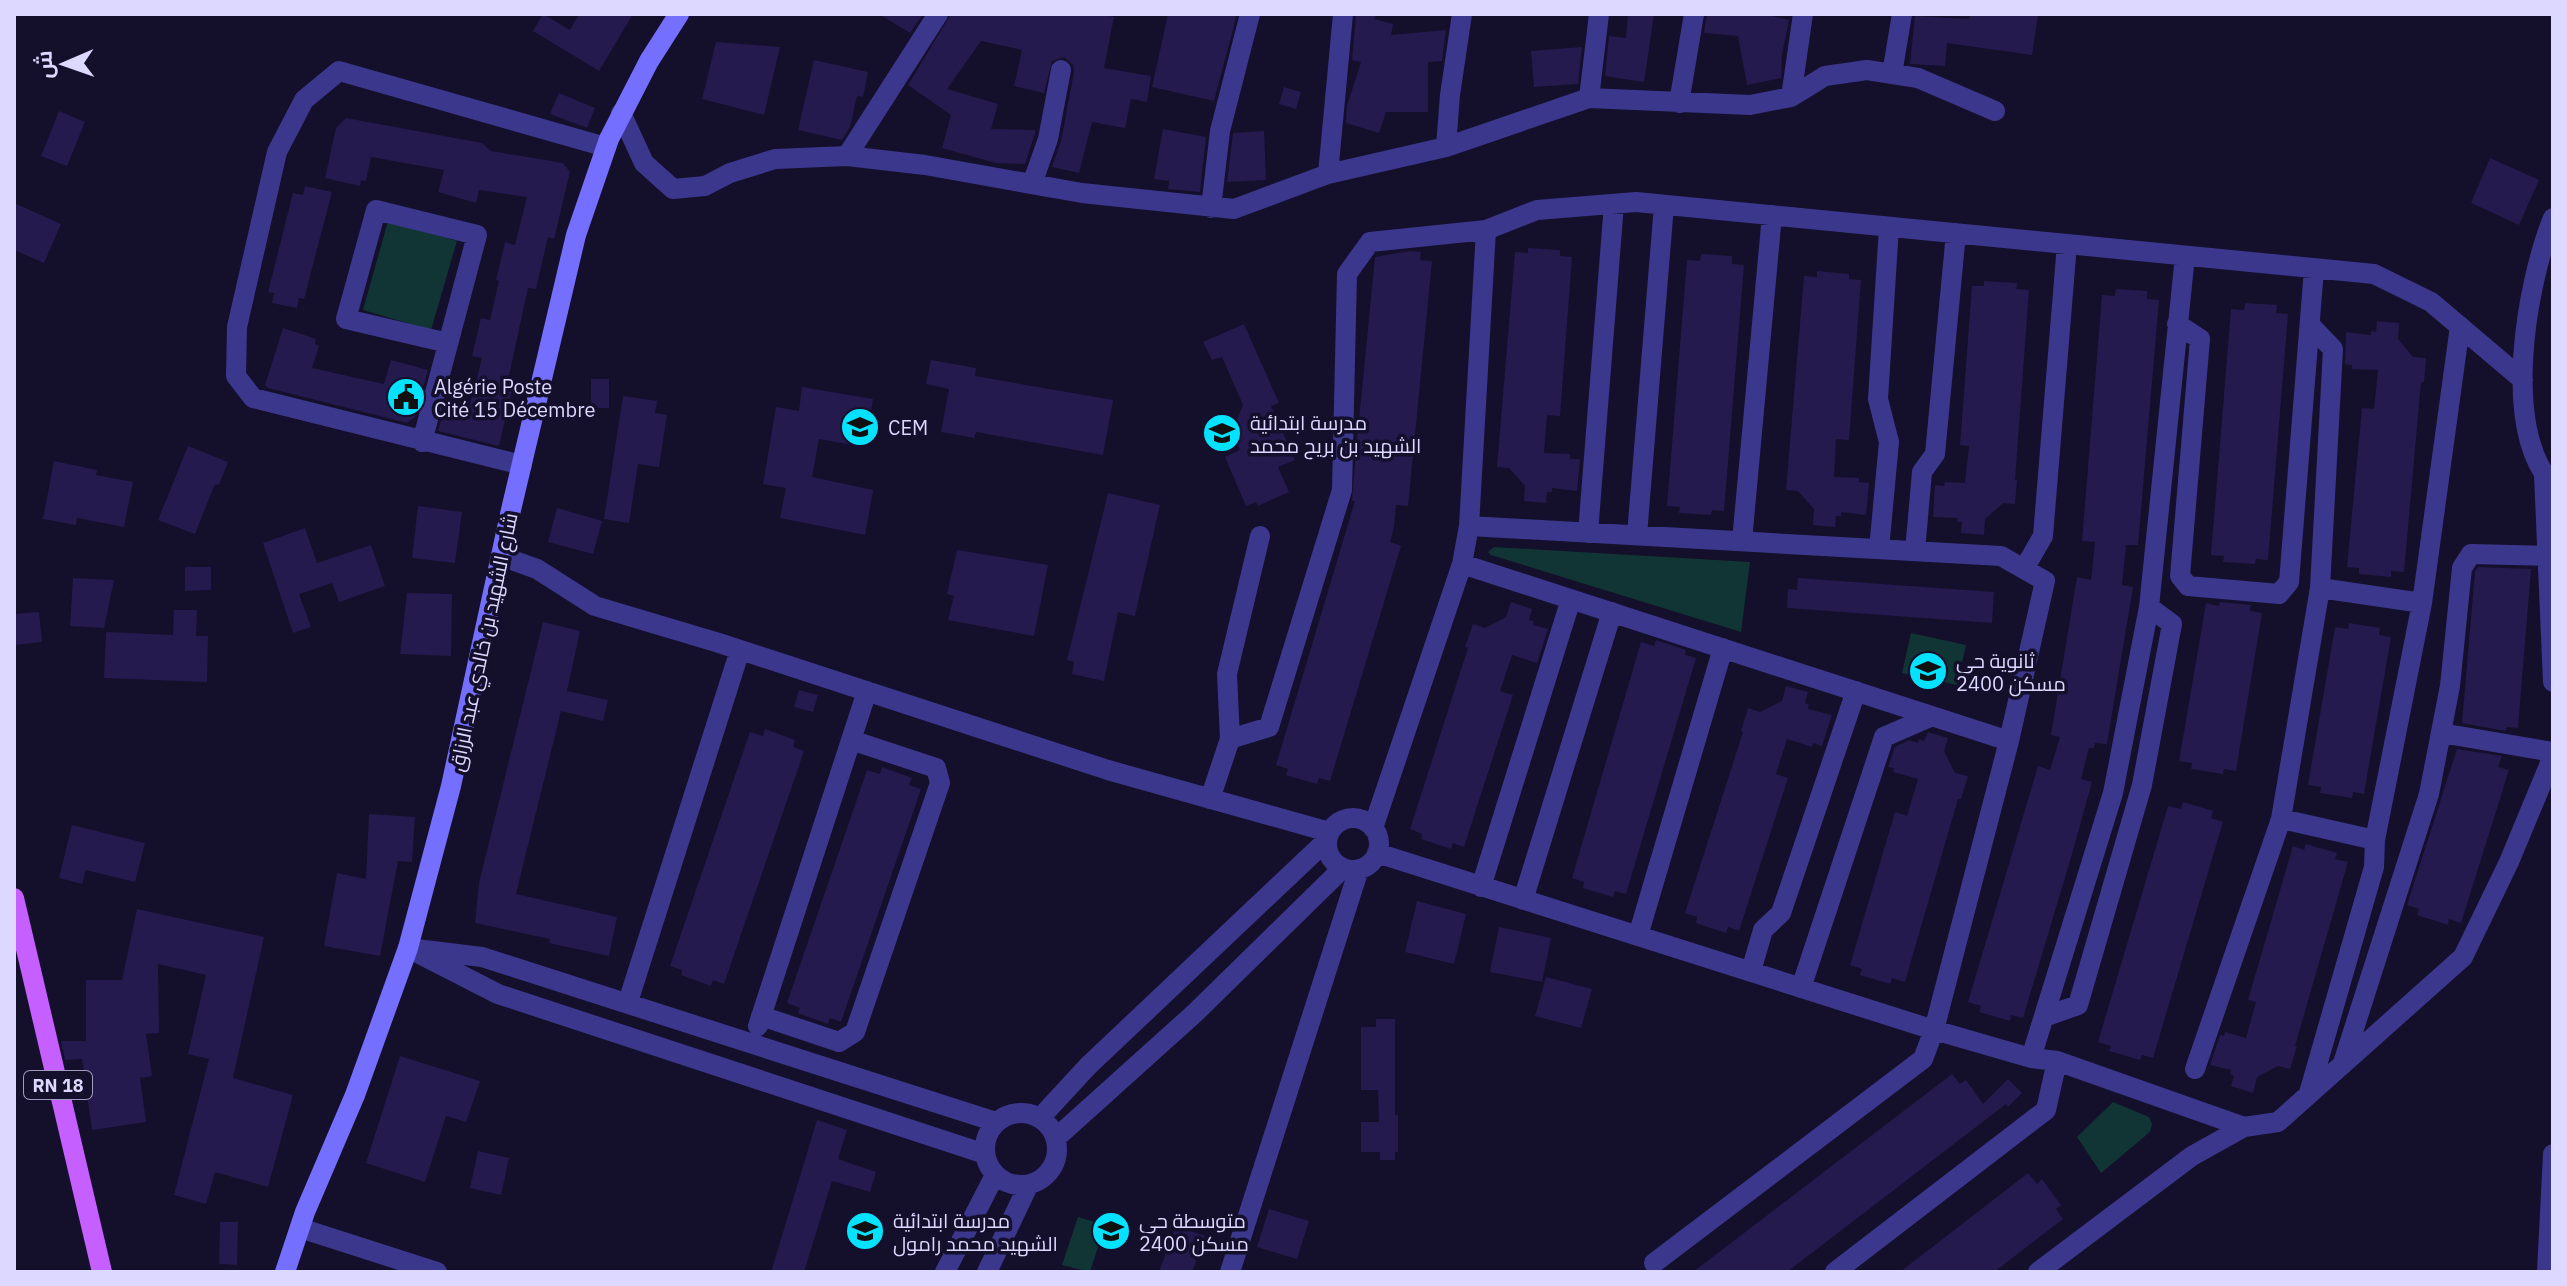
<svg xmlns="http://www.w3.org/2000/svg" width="2567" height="1286" font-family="'IBM Plex Sans',Cairo,sans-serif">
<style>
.green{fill:#113534}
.building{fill:#251a4d}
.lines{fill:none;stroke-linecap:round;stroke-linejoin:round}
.street{stroke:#3b378d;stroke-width:20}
.secondary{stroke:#756fff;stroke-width:20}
.primary{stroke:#c65fff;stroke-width:20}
.labels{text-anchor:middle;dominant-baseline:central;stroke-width:7;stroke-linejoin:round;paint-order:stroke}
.shield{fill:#140f2b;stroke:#a19cbf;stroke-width:2}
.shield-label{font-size:18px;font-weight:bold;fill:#ddd8ff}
.poi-label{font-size:20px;fill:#ddd8ff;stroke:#140f2b;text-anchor:start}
.street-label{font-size:20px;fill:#ddd8ff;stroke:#140f2b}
</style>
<rect width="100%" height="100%" fill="#140f2b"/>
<path class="green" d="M388,221L457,241L431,330L363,310Z
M1494,547L1750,562L1741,632L1491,555L1488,552Z
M1911,633L1966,645L1957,685L1902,673Z
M2113,1102L2149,1117L2152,1124L2150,1132L2101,1173L2077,1137Z
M1078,1217L1105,1225L1090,1272L1062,1265Z"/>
<path class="building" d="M543,14L570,30L579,14H633L599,71L533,31Z
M879,14H923L910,33Z
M951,14H1100L1114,17L1104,68L1151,76L1147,102L1131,99L1125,128L1092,122L1079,173L1052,167L1061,141L1074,72L1073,65L1064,57L1052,61L1044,93L1014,86L1022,50L981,41L947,89L998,104L991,129L1036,130L1025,164L996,163L942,148L951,115L908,85Z
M1168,14H1237L1214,101L1152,87Z
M1356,14H1376L1374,19L1393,24L1391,35L1446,30L1442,61L1428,62V112H1386L1379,133L1346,123L1347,106L1361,62L1352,60Z
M1628,14H1654L1644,82L1605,76L1609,36L1626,38Z
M1707,14H1763L1789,20L1782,54L1781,78L1747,85L1738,36L1704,33Z
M1970,14L2038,15L2032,55L1947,43L1945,66L1910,64L1915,16L1969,19Z
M716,42L780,47L764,115L702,99Z
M1582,47L1578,84L1534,87L1531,51Z
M814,60L868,72L863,97L857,96L850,127L842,140L798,130Z
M1284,87L1301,92L1296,109L1279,104Z
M559,93L595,108L587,128L550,114Z
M59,111L85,122L67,166L41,156Z
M346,118L482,143L491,151L563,163L570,172L554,239L548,237L536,289L528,288L508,380L514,381L499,446L438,431L447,398L470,405L482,358L472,356L481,318L490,320L499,281L496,280L505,242L515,245L527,197L479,190L476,203L438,192L444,170L371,157L366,181L361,180L360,186L325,178L336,128Z
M1163,129L1206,137L1200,192L1168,189L1169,181L1154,179Z
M1264,131L1266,180L1227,182L1233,133Z
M2490,158L2539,180L2519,225L2471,203Z
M305,186L332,192L304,299L299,298L297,308L272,303L274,293L268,292L293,193L303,195Z
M14,203L61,224L44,263L14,250Z
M1528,248L1560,250V256L1572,257L1560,416L1547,415L1544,453L1570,454V459H1580L1577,491L1552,488V492H1547L1546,503L1524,501L1525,486L1509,468L1497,467L1515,252L1528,253Z
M1409,251L1421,252L1420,260L1432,261L1408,506L1396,505L1394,527L1390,542L1401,546L1330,781L1319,778L1317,784L1286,775L1288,769L1276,765L1355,501H1352L1356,451L1375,257Z
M1701,254L1732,256V264L1744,265L1724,511L1712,510L1711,515L1679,513L1680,507L1667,506L1687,260L1700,261Z
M1817,271L1849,274V279L1861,280L1849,440L1836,439L1834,477L1859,478V482L1869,483L1866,515L1841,512V516H1836L1835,527L1813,525L1814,509L1798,491L1786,490L1804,276L1817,277Z
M1984,281L2017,283L2016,289L2029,290L2015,480H2017L2015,504L2003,503L1985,519L1984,535L1961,533L1962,522H1957L1958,518L1933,517L1935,485L1944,486L1945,482L1965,483L1969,446L1960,445L1972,286H1984Z
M2116,289L2147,291V299L2159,300L2138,545H2126L2122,585L2133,587L2107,744L2095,743L2094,748H2089L2081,779L2092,782L2072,854L2023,1018L2011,1015L2010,1021L1979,1012L1981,1006L1968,1002L2038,766L2050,770L2060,737L2051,735L2077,577L2091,580L2095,542L2082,541L2102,295L2115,296Z
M2245,303L2277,305L2276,313L2288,314L2268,560L2256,559L2255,564L2223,562L2224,556L2211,555L2231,309L2244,310Z
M2377,321L2399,323L2398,339L2413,357L2426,358L2424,382H2421L2404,572L2391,571V577L2359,574V568L2347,567L2362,408L2374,409L2378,370L2352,369V365L2345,364L2346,332L2371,335V331L2376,332Z
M1244,324L1279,403L1271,406L1295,460L1278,467L1289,492L1258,506L1256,502L1246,506L1225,457L1240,450L1232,432L1243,405L1222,357L1212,360L1203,342Z
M283,328L316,339L315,344L319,346L312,368L384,384L391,360L428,370L415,417L407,423L268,388L265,385Z
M931,360L976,368L975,376L1113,400L1103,455L976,432L974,438L941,432L949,389L926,384Z
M591,379H609V408H591Z
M802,387L873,399L865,447L819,439L812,477L873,490L865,535L780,518L786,488L763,484L776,407L799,411Z
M623,396L657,401L655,413L667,415L659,467L638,464L629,523L604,519Z
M188,446L228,462L219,485L215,484L195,534L158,520Z
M54,461L97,470L96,475L133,482L124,527L77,518L76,525L43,519Z
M1108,493L1160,505L1135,616L1118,612L1104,681L1072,674L1074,662L1067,660Z
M418,506L462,512L455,563L412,558Z
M557,508L602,521L593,554L548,542Z
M305,528L317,563L371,545L385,586L339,602L332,583L299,594L311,627L293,633L263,543Z
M957,550L1048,565L1034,636L948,620L954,596L947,594Z
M185,567H211V590L185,591Z
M2478,567L2531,569L2518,728L2507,727L2506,731L2462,723L2475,572Z
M73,578L114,580L104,628L70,626Z
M1798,578L1994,592L1992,623L1787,608L1788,589L1797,590Z
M407,593L452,594L451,656L400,654Z
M1511,602L1532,609L1529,620L1534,621L1533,625L1548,629L1537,663L1512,655L1500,691L1513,695L1464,847L1453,843L1451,849L1421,839L1422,834L1410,829L1468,648L1465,647L1473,624L1485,628L1506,617Z
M2220,602L2251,605L2250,611L2262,613L2236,771L2224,769L2223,774L2191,769L2192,763L2179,761L2206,603L2219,606Z
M174,610H197L196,636H208L207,682L104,678L106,632L173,635Z
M39,612L42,642L15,645L14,614Z
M543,622L580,631L567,691L608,700L603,721L561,711L516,894L617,917L609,956L549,943L550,939L475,923L479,883Z
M2349,623L2380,628L2379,635L2391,637L2364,794L2353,792L2352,798L2320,793L2321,787L2308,785L2335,627L2348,629Z
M1656,640L1686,650L1685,655L1696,658L1626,894L1615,891L1613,897L1583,888L1584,882L1572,878L1641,642L1654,646Z
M1786,686L1808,692L1805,703L1809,705L1808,709L1832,715L1822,746L1813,743L1812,747L1787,739L1776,774L1788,778L1739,931L1728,927L1726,933L1696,923L1697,917L1685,913L1743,732L1741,731L1748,708L1760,712L1782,701Z
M799,690L818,695L813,712L794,707Z
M765,729L795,740L793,747L804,751L724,984L713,980L711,986L681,975L682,970L670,966L750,732L763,736Z
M1928,732L1948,738L1944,751L1955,773L1968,776L1961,799H1958L1905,982L1892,978L1890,984L1860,975L1862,969L1850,965L1895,812L1907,816L1918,779L1893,772L1894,768L1888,767L1895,747L1909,740L1918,743L1919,739L1924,741Z
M2457,749L2502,756L2498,767L2509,770L2461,923L2449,919L2448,925L2417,915L2419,909L2407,905Z
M882,767L912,778L909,785L921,789L841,1022L830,1018L828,1024L798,1013L800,1008L787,1003L867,770L880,774Z
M2183,802L2213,811L2211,818L2223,822L2153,1058L2142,1055L2140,1060L2109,1051L2111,1046L2098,1042L2168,806L2181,809Z
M369,814L415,817L412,862L398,861L380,956L324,946L337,873L366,879Z
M72,825L145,843L135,882L86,870L82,884L59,878Z
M2306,844L2337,853L2335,859L2348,862L2295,1046H2297L2290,1069L2278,1066L2257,1077L2253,1093L2231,1086L2234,1076L2230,1074L2231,1070L2210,1065L2220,1035L2224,1036L2225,1032L2246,1038L2256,1002L2248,1000L2293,846L2304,850Z
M1417,901L1466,914L1454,964L1405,952Z
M137,909L264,937L233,1078L293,1095L268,1187L215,1172L206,1204L174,1195L209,1059L188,1054L206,975L158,964L159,1033L146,1034L152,1076L140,1078L146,1122L92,1130L82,1059L65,1060L61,1041H86V980H122Z
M1499,927L1551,938L1542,982L1490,972Z
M1546,977L1592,989L1581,1028L1535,1016Z
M1376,1019H1395V1115H1398V1152H1395V1160H1380V1152H1361V1122H1379L1378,1090H1361V1027H1376Z
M400,1056L480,1081L466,1122L446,1116L425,1182L366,1163Z
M1952,1074L1960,1084L1966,1080L1983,1104L2008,1079L2022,1093L2008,1107L2006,1104L1787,1272H1693Z
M817,1120L847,1130L838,1159L876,1172L870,1192L832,1181L804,1272H771Z
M478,1151L509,1158L501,1195L470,1188Z
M2028,1173L2037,1184L2042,1179L2061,1205L2056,1209L2063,1219L2046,1232L1994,1272H1900Z
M1269,1209L1309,1221L1297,1259L1257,1247Z
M220,1222H238L237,1265L219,1264Z
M1176,1226L1205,1236L1192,1272H1159Z"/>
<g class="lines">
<path class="street" d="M1892,74L1902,14
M1791,97L1803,14
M1589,98L1599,14
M1679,103L1694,14
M621,113L644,163L673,189L705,186L730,173L775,159L847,156L925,165L1082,193L1234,209L1328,174L1446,147L1589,98L1750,105L1791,97L1825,76L1867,70L1918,78L1995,111
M1446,147L1450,95L1462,14
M847,156L938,14
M1328,174L1343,14
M1032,184L1048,139L1061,70
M1211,208L1220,131L1250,14
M2553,218C2527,282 2500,429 2553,485
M2177,324L2200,339L2180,576L2188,586L2279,594L2289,582L2314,269
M422,442L477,235L376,210L346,319L448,343
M522,465L253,398L236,376L237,327L277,152L304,100L339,71L606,147
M2544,475L2553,682
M1469,526L2001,556L2045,581L2009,741L1934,1030L1923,1059L1654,1263
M1588,533L1614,204
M1637,535L1664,205
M1742,541L1772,215
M1879,549L1889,442L1878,399L1889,227
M1915,551L1922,472L1935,454L1956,233
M501,556L537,569L595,606L719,643L1108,770L1329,832
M1462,564L2009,741
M2024,569L2043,536L2067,244
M2320,588L2422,603
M2441,733L2553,752
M1230,739L1227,674L1260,536
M1210,799L1230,739L1269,727L1342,490L1347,274L1370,242L1486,230L1537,210L1636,202L2374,274L2431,302L2523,380
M1327 844a26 26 0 1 1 52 0a26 26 0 1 1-52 0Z
M2281,819L2375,840L2374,867L2309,1093
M1373,828L1462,564L1469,526L1486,230
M2375,840L2422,603L2460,326
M1377,853L1934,1030L2031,1058L2057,1061L2244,1127L2278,1122L2463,957L2509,862L2553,756
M1481,887L1571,599
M1523,900L1612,612
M1638,936L1723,648
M1751,971L1763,930L1781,913L1856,691
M1801,988L1884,737L1932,716
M628,1002L740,650
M761,1016L839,1042L855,1032L940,783L936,768L851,740
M2044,1017L2078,1005L2142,785L2172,624L2149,607
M758,1026L867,691
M2031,1058L2113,793L2149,607L2185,256
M2343,1063L2429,794L2450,686L2462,568L2471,554L2548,556
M2195,1069L2281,819L2320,588L2333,349L2310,325
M985 1149a36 36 0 1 1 72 0a36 36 0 1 1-72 0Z
M1040,1118L1088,1066L1326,841
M1056,1138L1196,1012L1343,868
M985,1154L498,994L408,948L482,957L996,1122
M300,1228L437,1272
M945,1272L995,1175
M987,1272L1028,1186
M1230,1272L1359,869
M1835,1272L2046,1110L2057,1061
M2038,1272L2192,1156L2244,1127
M2547,1272L2553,1154"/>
<path class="secondary" d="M285,1272L305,1212L355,1095L408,948L451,786L510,514L576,235L609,139L649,61L679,14"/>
<path class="primary" d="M14,898L102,1272"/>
</g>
<defs>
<g id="civic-disc" transform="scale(2)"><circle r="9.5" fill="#04e2ff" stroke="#140f2b"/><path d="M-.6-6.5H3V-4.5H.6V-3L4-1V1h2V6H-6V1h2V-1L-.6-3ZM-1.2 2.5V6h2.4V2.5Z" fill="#111"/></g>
<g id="school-disc" transform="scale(2)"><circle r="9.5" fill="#04e2ff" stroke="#140f2b"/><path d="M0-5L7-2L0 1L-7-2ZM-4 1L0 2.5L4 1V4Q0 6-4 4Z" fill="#111"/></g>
</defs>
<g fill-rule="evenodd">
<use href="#civic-disc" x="406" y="397"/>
<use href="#school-disc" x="860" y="427"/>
<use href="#school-disc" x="1222" y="433"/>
<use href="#school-disc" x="1928" y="671"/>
<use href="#school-disc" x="865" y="1231"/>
<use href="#school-disc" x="1111" y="1231"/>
</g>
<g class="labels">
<rect class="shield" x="24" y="1071" width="68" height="28" rx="6"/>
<g class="shield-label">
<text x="58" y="1085">RN 18</text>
</g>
<g class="poi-label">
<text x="434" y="386">Algérie Poste<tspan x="434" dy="23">Cité 15 Décembre</tspan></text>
<text x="1250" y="422">مدرسة ابتدائية<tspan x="1250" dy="23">الشهيد بن بريح محمد</tspan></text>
<text x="888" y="427">CEM</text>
<text x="1956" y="660">ثانوية حي<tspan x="1956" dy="23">2400 مسكن</tspan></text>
<text x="893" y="1220">مدرسة ابتدائية<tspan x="893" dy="23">الشهيد محمد رامول</tspan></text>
<text x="1139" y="1220">متوسطة حي<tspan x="1139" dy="23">2400 مسكن</tspan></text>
</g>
<g class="street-label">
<text transform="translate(483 642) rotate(-78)">شارع الشهيد بن خالدي عبد الرزاق</text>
</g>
</g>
<rect width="2567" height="1286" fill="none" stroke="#ddd8ff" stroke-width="32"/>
<g transform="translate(64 64) rotate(268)" stroke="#140f2b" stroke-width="6" paint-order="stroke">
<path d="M0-6L14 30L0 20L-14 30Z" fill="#ddd8ff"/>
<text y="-12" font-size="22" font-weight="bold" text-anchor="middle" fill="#ddd8ff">ش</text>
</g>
</svg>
